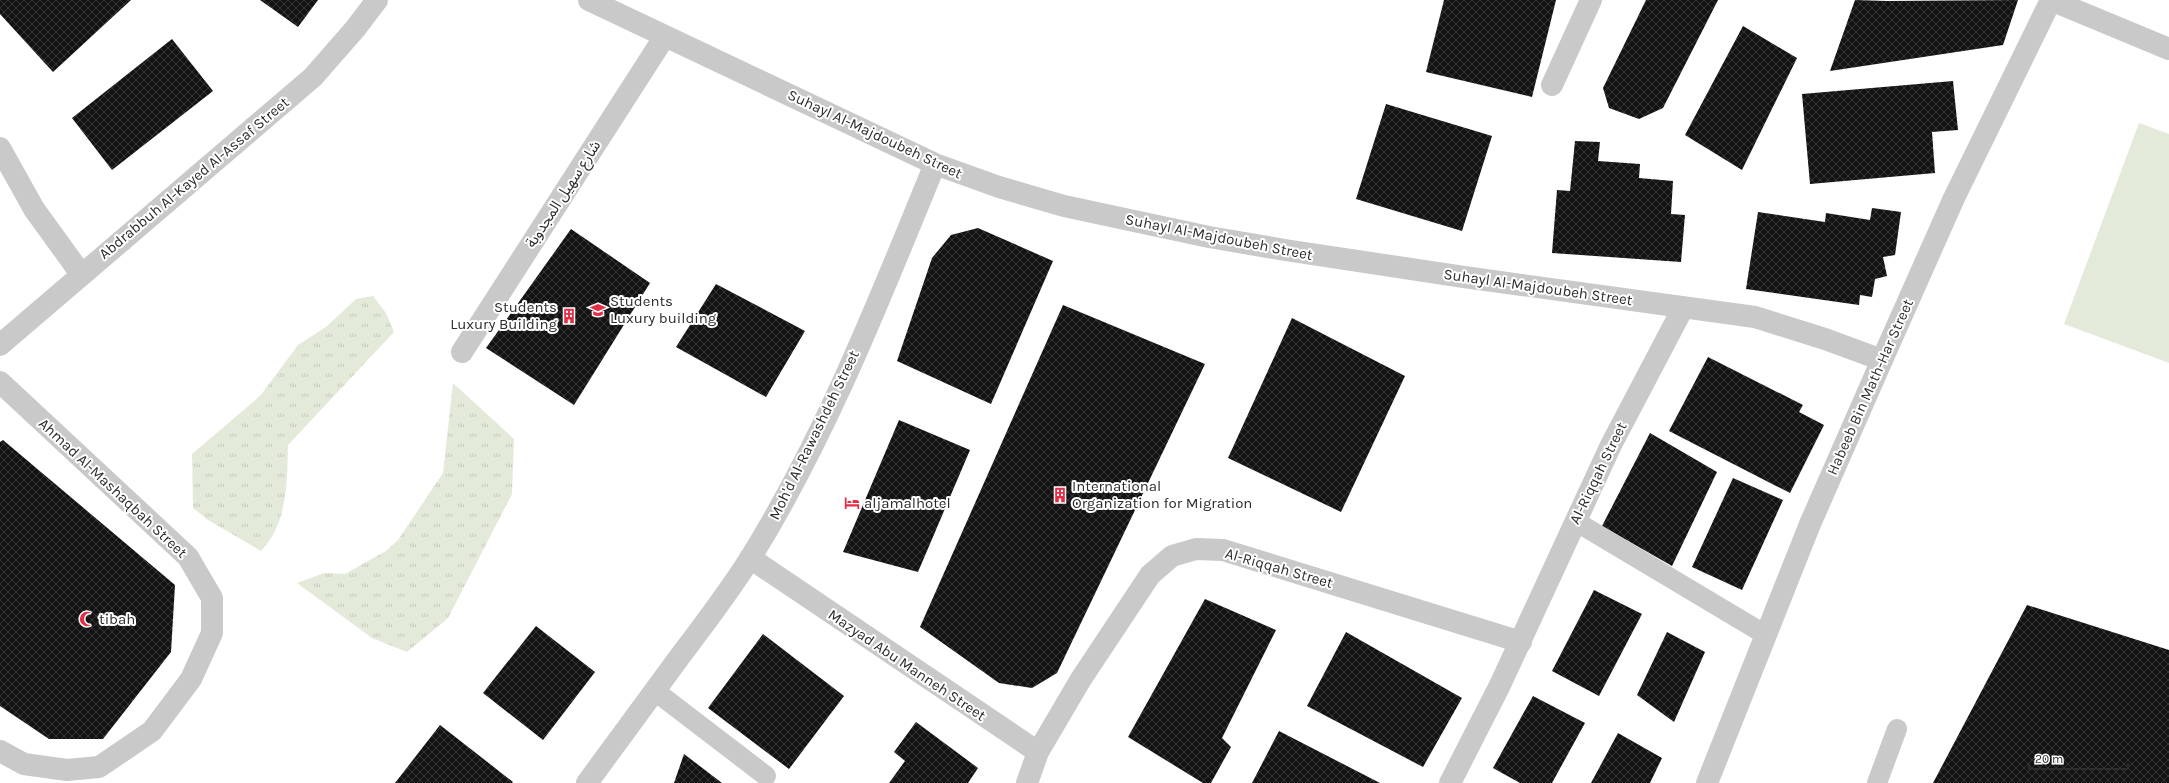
<svg xmlns="http://www.w3.org/2000/svg" width="2169" height="783" font-family="Karla,'Noto Sans Arabic',sans-serif">
<style>
.grass{fill:url(#grass-tufts)}
.garden{fill:#e4eada}
.building{fill:url(#building-cross-hatch)}
.lines{fill:none;stroke-linecap:round;stroke-linejoin:round}
.service{stroke:#c9c9c9;stroke-width:20}
.minor{stroke:#c9c9c9;stroke-width:22}
.labels{text-anchor:middle;dominant-baseline:central;stroke-width:4;stroke-linejoin:round;paint-order:stroke}
.street-label{font-size:15px;fill:#2c2c2c;stroke:#fff}
.poi-label{font-size:15px;fill:#2c2c2c;stroke:#fff;text-anchor:start}
</style>
<defs>
<pattern id="grass-tufts" width="24" height="20" patternUnits="userSpaceOnUse"><rect width="24" height="20" fill="#e4eada"/><path d="M3 7l-1-3M5 7V3M7 7l1-3M15 17l-1-3M17 17v-4M19 17l1-3" fill="none" stroke="#c4c9bb"/></pattern>
<pattern id="building-cross-hatch" width="8" height="8" patternUnits="userSpaceOnUse"><rect width="8" height="8" fill="#131313"/><path d="M0 0l8 8M0 8l8-8" fill="none" stroke="#363636"/></pattern>
</defs>
<rect width="100%" height="100%" fill="#fff"/>
<path class="grass" d="M373,296L386,313L394,332L288,445C287,481 288,523 261,551L208,520L193,508L192,454L260,396L298,345L326,327L356,299Z
M453,383L514,439L512,494L448,618L407,652L372,638L297,583L324,573L345,574L386,551L398,540L443,473Z"/>
<path class="garden" d="M2139,123L2169,134V363L2064,324Z"/>
<path class="building" d="M0,0H131L53,72L0,14Z
M260,0H318L298,27Z
M1444,0H1556L1532,97L1426,72Z
M1646,0H1718L1663,108L1639,119L1609,108L1603,88Z
M1855,0L1887,1L2018,0L2003,45L1830,71Z
M1743,26L1797,58L1742,170L1685,135Z
M172,39L213,91L112,170L72,118Z
M1953,81L1958,130L1932,132L1935,173L1810,184L1802,94Z
M1386,104L1492,136L1462,231L1356,199Z
M1575,141L1600,142L1598,161L1640,164L1639,178L1673,181L1671,214L1685,215L1681,262L1552,253L1557,190L1570,191Z
M1872,208L1901,212L1895,255L1883,257L1887,276L1875,279L1872,297L1860,295L1859,305L1746,289L1758,212L1825,222L1826,213L1870,220Z
M978,228L1053,261L991,404L897,361L932,258L951,235Z
M571,229L650,283L574,405L486,348Z
M716,284L805,331L766,397L676,347Z
M1063,305L1205,364L1057,673L1032,688L999,683L920,627Z
M1292,318L1405,376L1341,512L1228,458Z
M1708,357L1803,405L1799,412L1824,425L1790,493L1669,431Z
M899,420L970,450L918,572L843,552Z
M1650,433L1717,472L1672,566L1602,526Z
M3,440L175,585L171,652L103,739H49L0,706V442Z
M1733,478L1783,500L1742,590L1692,567Z
M1594,590L1642,614L1599,696L1552,671Z
M1205,599L1276,630L1222,738L1231,747L1211,783H1203L1128,737Z
M2027,605L2169,650V783H1933Z
M536,626L595,672L543,740L483,693Z
M1346,632L1462,698L1423,767L1307,706Z
M1667,632L1705,652L1674,722L1637,695Z
M763,634L844,696L789,769L708,708Z
M1533,696L1585,723L1552,783H1520L1493,768Z
M916,722L978,768L968,783H889L905,761L894,752Z
M440,725L513,782L512,783H395Z
M1279,731L1380,783H1252Z
M1618,733L1662,758L1650,783H1591Z
M684,754L722,783H674Z"/>
<g class="lines">
<path class="service" d="M1575,521L1766,635
M655,691L766,776
M1877,783L1897,729"/>
<path class="minor" d="M589,0L935,164L999,187L1064,206L1209,237L1285,250L1464,277L1755,317L1825,339L1882,360
M2051,0L2169,49
M1552,85L1591,0
M0,148L34,209L81,274
M0,345L313,77L355,29L377,0
M462,352L665,36
M0,382L188,557L212,598V633L191,679L152,731L99,767L67,770L24,764L0,751
M750,558L1038,752
M587,783C617,742 648,700 678,659C703,626 729,592 751,557C827,434 880,298 935,164
M1027,783L1038,752L1081,679L1150,575L1172,556L1196,549L1223,550L1521,642
M1450,783L1500,685L1611,445L1683,308
M1707,783L1810,524L1882,360L1954,198L2051,0"/>
</g>
<defs>
<g id="university-bare" transform="scale(1.2)"><path d="M0-5L7-2L0 1L-7-2ZM-4 1L0 2.5L4 1V4Q0 6-4 4Z" fill="#e42e46" stroke="#fff" stroke-width="2.5" paint-order="stroke"/></g>
<g id="building-bare" transform="scale(1.2)"><path d="M-4-6H4V6H1V3H-1V6H-4ZM-2.5-4.3h1.7v1.8h-1.7ZM.8-4.3h1.7v1.8H.8ZM-2.5-1h1.7V.8h-1.7ZM.8-1h1.7V.8H.8Z" fill="#e42e46" stroke="#fff" stroke-width="2.5" paint-order="stroke"/></g>
<g id="hotel-bare" transform="scale(1.2)"><path d="M-6-4.5h1.5V1H6V5H4.5V3h-9V5H-6ZM-4 0a1.8 1.8 0 1 1 3.6 0ZM.5 0V-2.5h3Q6-2.5 6 0Z" fill="#e42e46" stroke="#fff" stroke-width="2.5" paint-order="stroke"/></g>
<g id="mosque-bare" transform="scale(1.2)"><path d="M3.5-4.9A6 6 0 1 0 3.5 4.9A5 5 0 1 1 3.5-4.9Z" fill="#e42e46" stroke="#fff" stroke-width="2.5" paint-order="stroke"/></g>
</defs>
<g fill-rule="evenodd">
<use href="#university-bare" x="598" y="310"/>
<use href="#building-bare" x="569" y="316"/>
<use href="#building-bare" x="1060" y="495"/>
<use href="#hotel-bare" x="852" y="503"/>
<use href="#mosque-bare" x="87" y="619"/>
</g>
<g class="labels">
<g class="street-label">
<text transform="translate(875 134) rotate(25)">Suhayl Al-Majdoubeh Street</text>
<text transform="translate(194 178) rotate(-40)">Abdrabbuh Al-Kayed Al-Assaf Street</text>
<text transform="translate(563 194) rotate(-57)">شارع سهيل المجدوبة</text>
<text transform="translate(1219 237) rotate(11)">Suhayl Al-Majdoubeh Street</text>
<text transform="translate(1538 287) rotate(8)">Suhayl Al-Majdoubeh Street</text>
<text transform="translate(1870 387) rotate(-66)">Habeeb Bin Math-Har Street</text>
<text transform="translate(814 435) rotate(-64)">Moh'd Al-Rawashdeh Street</text>
<text transform="translate(1598 473) rotate(-64)">Al-Riqqah Street</text>
<text transform="translate(113 488) rotate(43)">Ahmad Al-Mashaqbah Street</text>
<text transform="translate(1279 568) rotate(16)">Al-Riqqah Street</text>
<text transform="translate(907 665) rotate(34)">Mazyad Abu Manneh Street</text>
</g>
<g class="poi-label">
<text x="610" y="301">Students<tspan x="610" dy="17">Luxury building</tspan></text>
<text x="557" y="307" text-anchor="end">Students<tspan x="557" dy="17">Luxury Building</tspan></text>
<text x="1072" y="486">International<tspan x="1072" dy="17">Organization for Migration</tspan></text>
<text x="864" y="503">aljamalhotel</text>
<text x="99" y="619">tibah</text>
</g>
</g>
<path d="M2029 763v6h99v-6" fill="none" stroke="#2c2c2c" stroke-width="2"/>
<text x="2035" y="763" font-size="12" fill="#2c2c2c" stroke="#ffffff" stroke-width="3" paint-order="stroke">20 m</text>
</svg>
